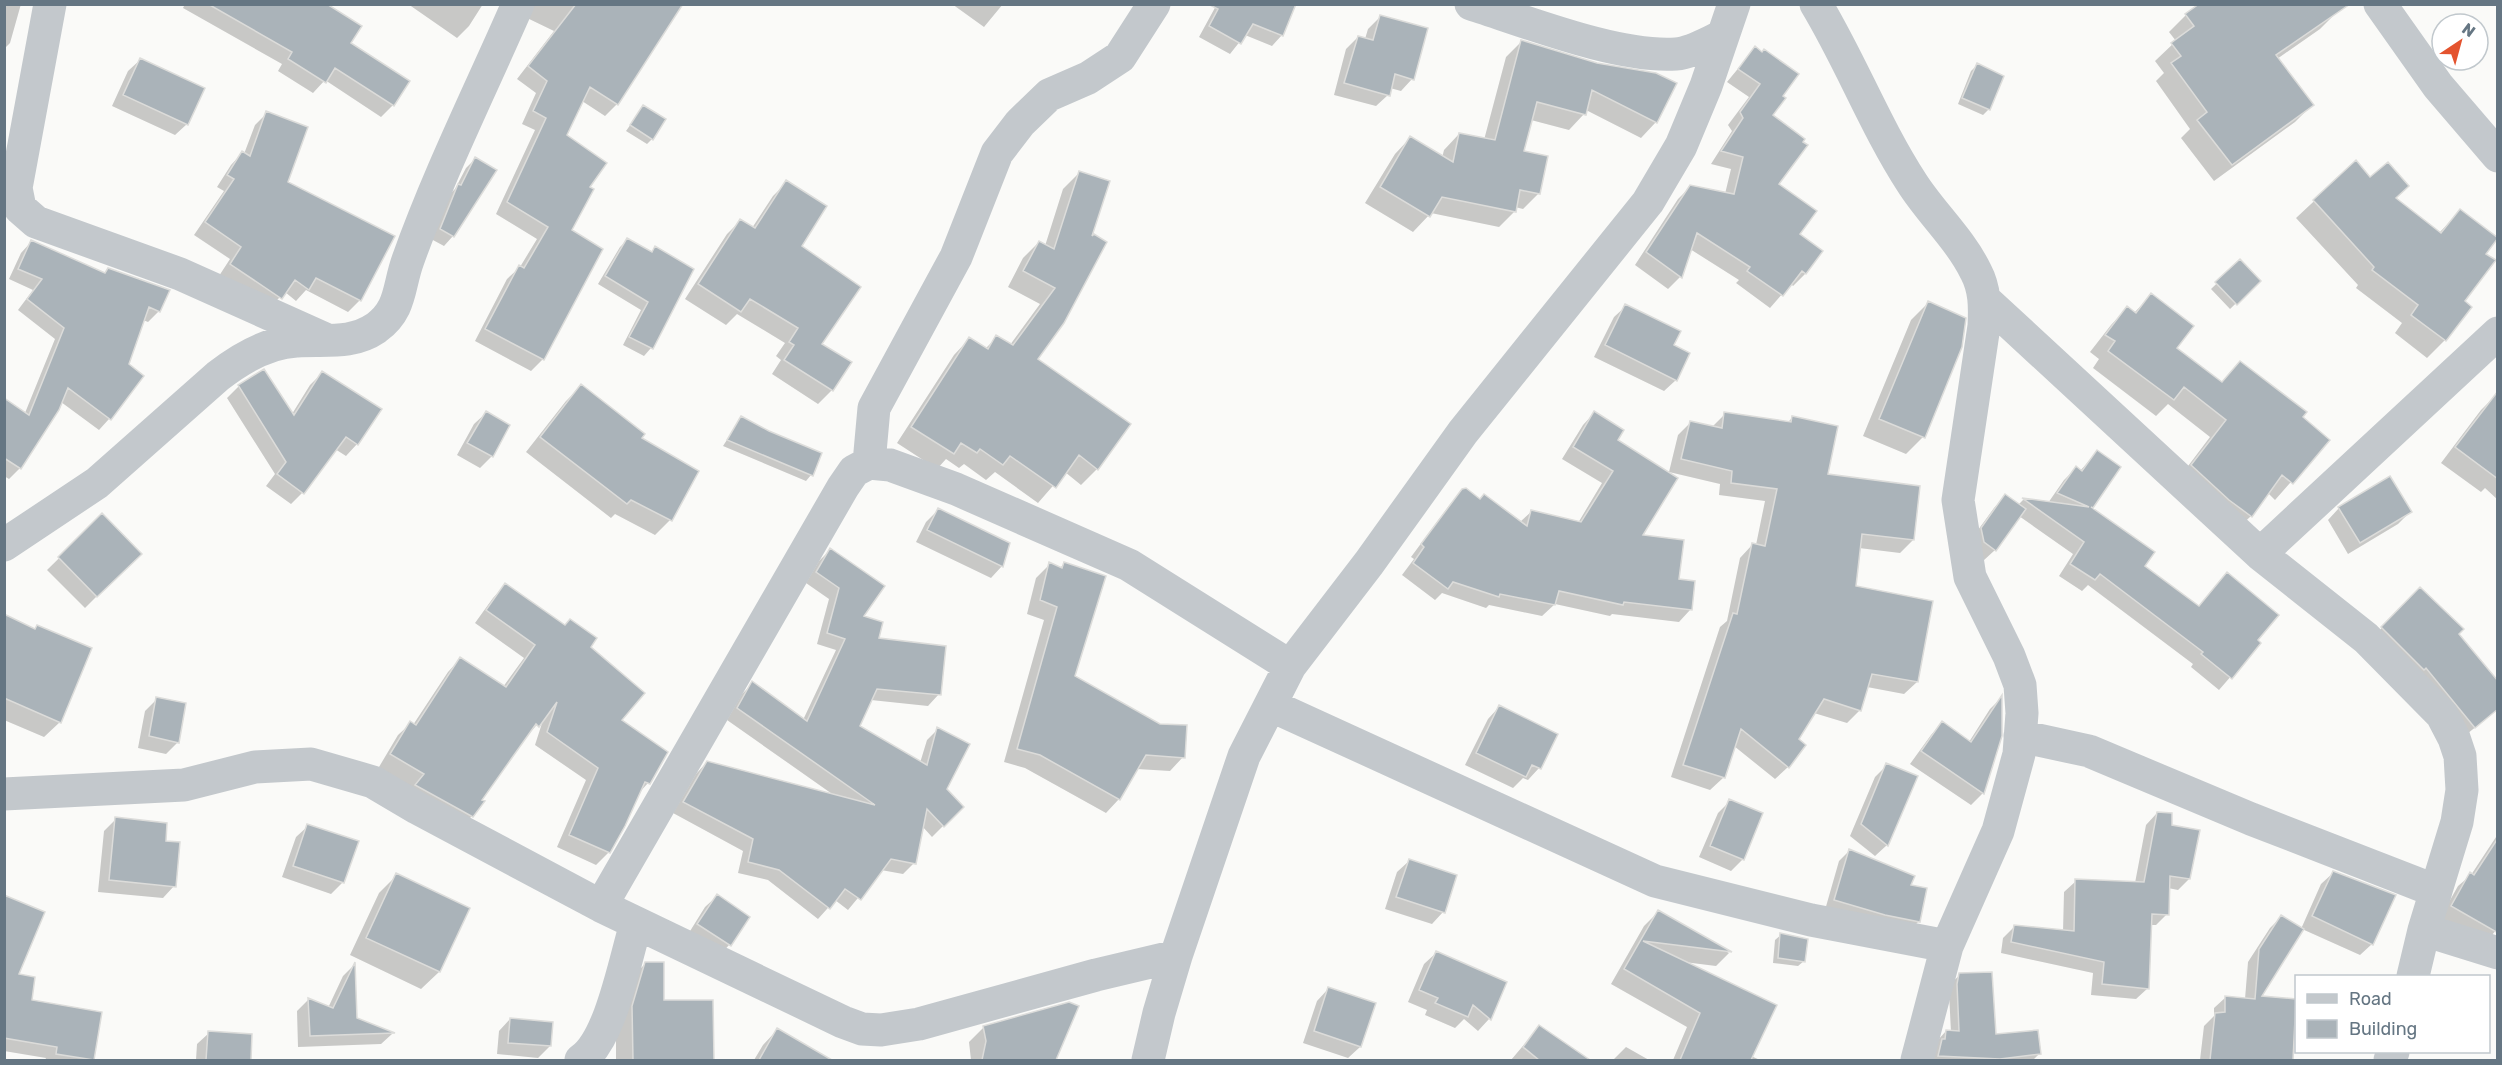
<svg xmlns="http://www.w3.org/2000/svg" width="2502" height="1065" font-family="Rubik,sans-serif">
<style>
.shadow{fill:#0003}
.building{fill:#aab3b9;stroke:#dcdcda;stroke-width:1.5}
.lines{fill:none;stroke-linecap:round;stroke-linejoin:round}
.street{stroke:#c3c8cc;stroke-width:33}
</style>
<rect width="100%" height="100%" fill="#fafaf8"/>
<path class="shadow" d="M4,4H21L10,43L4,49Z
M185,4H310L349,43L393,105L381,117L325,80L313,93L278,71L282,64L183,8Z
M408,4H483L469,26L457,38Z
M525,4H680L617,104L605,116L582,101L565,135L588,188L570,231L543,359L531,371L475,341L507,279L520,267L537,239L496,214L535,130L522,124L536,93L517,79L554,31L525,17Z
M952,4H1003L984,27Z
M1217,4L1282,35L1272,46L1245,35L1230,54L1199,37Z
M2337,12L2320,29L2277,59L2312,105L2295,122L2214,181L2181,138L2190,129L2156,81L2164,73L2155,61L2176,41L2169,32L2186,15Z
M1380,17L1412,79L1401,91L1390,88L1388,95L1376,106L1334,95L1346,49L1358,37L1365,39L1368,29Z
M1521,42L1656,122L1641,138L1586,110L1584,114L1569,130L1531,120L1522,152L1539,193L1523,209L1515,207L1514,212L1499,227L1431,213L1413,232L1365,203L1395,154L1410,138L1442,158L1444,150L1459,134L1484,140L1506,57Z
M1755,48L1781,96L1771,116L1777,184L1798,234L1821,251L1805,274L1793,286L1791,284L1770,308L1736,283L1739,280L1690,249L1680,277L1668,289L1635,265L1678,199L1690,187L1725,194L1731,169L1711,164L1732,131L1728,125L1749,97L1727,82Z
M140,60L187,124L175,135L112,106L128,71Z
M1977,65L1989,109L1983,115L1958,104L1971,71Z
M643,107L652,139L647,144L626,131Z
M267,113L286,183L360,300L348,312L306,290L296,301L285,292L272,305L219,276L230,259L194,235L224,191L217,187L231,165L242,153L244,154L255,125Z
M475,159L453,236L444,246L431,239L449,195L455,189L466,168Z
M2355,163L2370,179L2439,233L2460,211L2484,254L2463,301L2470,307L2445,340L2427,358L2395,333L2402,323L2356,288L2358,285L2296,218Z
M1079,173L1108,182L1036,359L1097,469L1081,485L1065,472L1038,503L995,472L986,480L964,464L959,468L946,459L937,469L897,443L954,355L969,339L985,349L997,337L1010,345L1040,304L1008,287L1023,258L1039,242L1045,246L1063,189Z
M787,182L820,344L832,390L818,404L772,374L781,360L776,356L785,343L737,314L726,325L685,299L727,234L740,221L752,228L773,196Z
M627,240L650,253L656,248L651,348L644,356L623,345L641,310L598,284L620,247Z
M31,242L104,274L108,270L159,311L148,322L143,320L127,365L142,376L109,419L99,430L61,402L20,468L9,479L4,476V403L25,413L55,339L18,310L33,290L9,279L21,253Z
M2240,261L2259,281L2230,309L2211,289Z
M2151,295L2175,348L2221,383L2240,363L2328,440L2275,500L2268,493L2251,516L2234,532L2176,482L2210,437L2168,404L2156,416L2093,368L2099,359L2090,352L2111,325L2127,308L2134,313Z
M1928,303L1923,437L1906,454L1863,436L1911,320Z
M1626,306L1672,345L1676,380L1664,391L1594,357L1614,317Z
M322,373L357,444L346,456L335,449L302,493L291,504L266,486L275,474L227,398L239,386L292,414L310,385Z
M581,386L640,439L697,471L670,520L655,535L615,514L611,518L526,452L566,401Z
M2496,395L2498,396V500L2485,488L2481,492L2441,463L2481,410Z
M486,413L508,425L492,456L480,468L457,455L474,424Z
M1594,413L1616,441L1640,536L1677,580L1693,582L1690,610L1679,622L1612,614L1610,616L1555,604L1542,616L1489,605L1486,608L1442,593L1435,600L1402,575L1414,559L1411,557L1451,503L1463,491L1520,522L1531,512L1578,523L1602,483L1562,459L1583,425Z
M1725,414L1787,423L1793,417L1826,475L1913,540L1900,553L1859,548L1855,588L1917,682L1904,694L1867,687L1860,710L1847,723L1814,713L1797,740L1788,767L1775,779L1734,746L1723,778L1710,790L1671,777L1720,627L1727,621L1740,558L1752,545H1756L1765,501L1719,495L1720,484L1669,472L1678,435L1691,422L1712,427Z
M741,418L811,475L806,481L723,446Z
M2097,452L2090,509L2143,566L2198,608L2227,574L2256,640L2259,644L2219,690L2191,667L2193,664L2088,585L2082,591L2059,576L2073,554L2019,516L1995,550L1983,561L1970,541L1994,508L2005,496L2018,505L2023,500L2048,503L2064,480L2076,468L2080,471Z
M2339,508L2410,512L2398,524L2348,554L2328,520Z
M938,510L1002,566L991,578L916,542L926,522Z
M102,516L139,554L85,608L47,570Z
M830,550L862,617L877,639L939,694L928,706L871,700L858,727L920,763L927,740L938,729L945,790L962,807L932,837L922,826L914,863L903,874L881,870L848,910L835,900L818,919L768,880L738,873L743,851L673,813L696,774L707,762L835,796L727,720L742,694L753,683L803,720L836,650L817,644L829,599L806,583L819,561Z
M1050,564L1059,569L1064,564L1073,677L1183,757L1170,771L1137,769L1119,799L1106,813L1025,768L1004,762L1044,620L1027,614L1036,578Z
M505,585L589,647L620,720L666,752L648,783L638,794L609,852L596,865L557,847L586,780L535,745L544,717L525,738L480,801L472,816L460,828L379,767L398,735L411,723L413,725L448,672L460,659L503,687L524,658L475,623L493,598Z
M2420,589L2457,634L2498,709L2462,738L2371,639Z
M4,615L34,630L37,627L60,722L44,737L4,720Z
M157,699L178,742L166,754L138,748L145,711Z
M2000,699V735L1982,794L1971,805L1910,764L1931,735L1942,723L1969,742L1990,709Z
M1499,707L1556,735L1539,768L1528,780L1523,778L1513,788L1465,765L1488,719Z
M1887,765V845L1875,856L1850,836L1875,777Z
M1730,801L1743,859L1731,871L1699,857L1718,813Z
M2157,813L2170,826L2189,879L2178,890L2168,888L2167,914L2156,925H2150L2148,988L2136,999L2091,995L2093,973L2001,953L2003,938L2014,927L2063,932L2064,892L2076,881L2135,883L2146,825Z
M116,819L164,842L174,886L163,898L98,892L104,831Z
M308,826L343,882L331,894L282,877L296,837Z
M2498,834V928L2484,944L2440,918L2458,886L2471,875Z
M1849,851L1909,886L1919,921L1909,931L1825,910L1839,861Z
M1409,861L1455,876L1443,912L1432,924L1385,909L1397,872Z
M2333,873L2372,944L2360,955L2302,929L2259,998L2296,1001L2291,1060H2200L2204,1026L2214,1016V1008L2226,997L2245,999L2248,962L2270,928L2281,917L2301,929L2321,884Z
M397,875L468,909L439,972L421,989L350,955L379,893Z
M717,896L729,945L718,957L687,936L705,907Z
M1658,912L1729,953L1716,966L1684,962L1751,1056L1760,1060H1673L1687,1027L1611,984L1644,926Z
M1781,935L1804,961L1798,966L1773,963L1775,940Z
M1436,953L1505,982L1489,1019L1478,1031L1464,1019L1455,1028L1425,1015L1427,1010L1408,1002L1424,964Z
M646,963L663,1002H712V1060H616V1025L628,981Z
M353,966L356,1019L392,1034L381,1044L298,1047L297,1011L308,1000L328,1008L343,976Z
M4,972L9,974L30,1001L93,1059L45,1060L46,1058L4,1051Z
M1960,975L1995,1036L2039,1054L2033,1060H1931L1938,1040L1946,1031L1951,1032L1949,993L1951,983Z
M1328,989L1360,1047L1348,1058L1303,1043L1317,1001Z
M1077,1007L1055,1060H971L969,1042L984,1027Z
M510,1019L550,1046L538,1058L497,1054L499,1031Z
M1539,1027L1587,1060H1511Z
M777,1030L829,1060H754L763,1045Z
M209,1033L251,1035L249,1060H196L197,1044Z
M1626,1047L1649,1060H1613Z"/>
<path class="building" d="M208,4H327L362,26L351,43L410,81L394,106L335,68L326,83L288,59L292,52Z
M576,4H683L618,105L590,87L567,135L607,163L590,187L594,189L572,230L603,249L544,360L485,329L519,265L524,268L548,227L507,202L546,118L533,111L547,81L528,66Z
M1208,4H1296L1283,36L1253,24L1241,44L1209,26L1218,9Z
M2199,4H2350L2276,55L2314,105L2232,165L2197,120L2207,112L2171,63L2181,56L2171,43L2194,26L2185,14Z
M1380,15L1428,28L1414,80L1395,74L1390,96L1344,83L1358,36L1373,40Z
M1521,40L1597,63L1656,73L1677,83L1657,123L1592,90L1586,115L1537,102L1524,151L1548,156L1540,194L1520,190L1516,212L1442,197L1430,217L1380,187L1410,136L1453,162L1459,133L1495,140Z
M1755,46L1762,52L1764,49L1799,74L1783,96L1786,98L1773,115L1805,139L1803,142L1808,145L1779,184L1817,211L1800,234L1823,251L1806,274L1802,271L1783,296L1747,271L1750,267L1697,233L1682,278L1646,252L1690,185L1734,194L1743,157L1721,151L1743,118L1740,112L1760,84L1738,69Z
M140,58L205,88L188,125L123,95Z
M1977,63L2004,76L1990,110L1962,98Z
M643,105L666,119L653,140L630,125Z
M266,111L308,127L288,182L395,236L361,301L316,278L309,290L295,280L282,299L230,264L241,247L205,222L234,179L227,175L242,151L250,156Z
M475,157L497,170L454,237L440,229L458,184L461,185Z
M2356,160L2370,177L2388,162L2409,186L2396,198L2441,233L2460,209L2498,238L2486,254L2496,260L2465,301L2472,307L2446,341L2411,315L2418,305L2372,270L2374,267L2313,200Z
M1079,171L1110,181L1092,236L1094,234L1107,242L1064,323L1038,359L1131,424L1098,470L1079,455L1056,488L1010,456L1003,465L980,449L977,453L961,443L954,454L911,427L969,337L988,349L996,335L1013,345L1055,288L1023,271L1039,241L1054,249Z
M786,180L827,206L802,246L861,287L822,344L852,362L833,391L784,360L794,345L789,342L798,328L750,299L741,312L698,284L740,219L755,228Z
M627,238L652,252L655,246L694,269L653,349L629,337L648,302L605,276Z
M31,240L105,273L108,268L170,290L160,312L149,307L129,364L144,376L111,420L68,388L59,410L21,469L4,458V398L29,415L64,328L27,299L42,279L18,269Z
M2240,259L2261,281L2237,305L2215,282Z
M2151,293L2194,326L2177,348L2222,382L2240,361L2307,412L2303,417L2330,440L2293,484L2282,475L2252,517L2229,500L2191,465L2226,420L2184,387L2174,400L2108,351L2115,341L2105,335L2127,306L2136,313Z
M1928,301L1966,318L1962,347L1925,438L1879,419Z
M1625,304L1681,331L1674,345L1690,353L1677,381L1605,345Z
M264,369L294,415L322,371L382,409L358,445L346,437L304,494L277,474L286,462L238,385Z
M581,384L645,434L642,438L699,471L672,521L631,500L627,504L540,437Z
M2498,391V479L2455,447Z
M486,411L510,425L493,457L467,443Z
M1594,411L1624,430L1618,440L1678,478L1643,535L1684,540L1679,579L1695,581L1692,610L1624,602L1623,605L1559,591L1555,605L1500,594L1499,597L1453,582L1448,589L1413,563L1424,547L1421,544L1462,489L1466,488L1480,499L1484,494L1527,526L1531,510L1581,522L1613,471L1573,447Z
M1724,412L1791,422L1792,416L1838,426L1828,474L1920,486L1914,540L1862,534L1856,586L1933,601L1918,682L1872,674L1861,711L1824,699L1799,739L1806,745L1789,768L1741,729L1725,778L1683,765L1733,613L1737,614L1752,543L1765,546L1777,489L1731,483L1732,471L1681,459L1690,421L1722,428Z
M741,416L769,431L822,453L813,476L727,440Z
M2097,450L2121,467L2093,508L2091,507L2155,552L2145,566L2199,606L2227,572L2279,615L2258,640L2261,643L2232,679L2201,654L2203,652L2100,574L2095,580L2070,564L2084,542L2022,498L2089,507L2057,493L2076,466L2082,471Z
M2390,476L2412,512L2360,543L2338,507Z
M2005,494L2026,509L1996,551L1984,542L1981,528Z
M938,508L1010,543L1003,567L927,530Z
M102,513L142,554L97,597L58,557Z
M830,548L885,586L864,616L883,622L879,638L946,646L941,695L877,689L860,726L927,765L937,727L970,744L947,789L964,807L944,827L927,809L916,864L891,859L861,900L845,889L830,909L779,870L748,862L753,839L683,802L707,761L875,805L737,708L752,681L807,721L845,639L827,633L839,588L816,572Z
M1049,562L1062,568L1064,562L1106,576L1075,676L1160,724L1187,725L1185,758L1146,755L1120,800L1040,755L1017,749L1057,607L1040,600Z
M505,583L565,625L570,619L597,638L591,647L645,693L622,720L668,752L650,784L645,782L625,826L610,853L569,835L598,768L547,732L557,702L539,727L536,724L482,800L485,801L473,817L415,785L424,774L390,754L410,721L416,725L460,657L506,687L535,645L486,610Z
M2420,587L2464,629L2459,634L2498,681V709L2475,728L2426,668L2424,670L2381,627Z
M4,614L35,629L37,625L92,648L61,723L4,698Z
M2002,695V736L1984,794L1921,751L1942,721L1971,742Z
M156,697L186,703L179,743L149,736Z
M1499,705L1558,734L1541,769L1532,765L1526,777L1476,753Z
M1886,763L1918,776L1888,846L1861,824Z
M1729,799L1763,813L1744,860L1710,846Z
M2157,812L2172,813V825L2200,830L2190,879L2170,876L2169,915L2152,914L2149,989L2102,984L2104,962L2011,942L2014,925L2074,931L2075,879L2144,882Z
M115,817L167,823L166,841L180,842L176,887L109,880Z
M307,824L359,841L344,883L293,866Z
M2498,838V933L2451,906L2470,872L2474,875Z
M1849,849L1915,876L1911,885L1927,888L1920,922L1885,915L1834,900Z
M1409,859L1457,875L1445,913L1396,897Z
M2333,871L2396,895L2373,945L2312,916Z
M396,873L470,908L440,972L366,938Z
M717,894L750,917L731,946L697,924Z
M4,895L45,912L19,974L35,977L32,1000L102,1012L94,1060L56,1054L57,1047L4,1038Z
M1658,910L1732,952L1643,941L1777,1005L1751,1060H1680L1700,1013L1624,969Z
M2281,915L2304,929L2262,996L2296,999L2293,1060H2210L2215,1013L2225,1012V996L2255,999L2259,949Z
M1780,933L1808,939L1805,962L1778,958Z
M1436,951L1507,982L1491,1020L1473,1005L1468,1017L1435,1003L1438,998L1419,990Z
M355,962L357,1018L395,1033L310,1036L308,998L333,1008Z
M645,962H664V1000H713L714,1060H633L632,1006Z
M1992,972L1996,1034L2038,1030L2041,1054L2000,1059L1938,1056L1942,1039H1945L1946,1030L1959,1031L1957,984L1959,973Z
M1328,987L1376,1003L1361,1047L1314,1031Z
M1069,1002L1079,1006L1056,1060H982L986,1041L983,1026Z
M510,1018L553,1022L551,1046L508,1043Z
M1539,1025L1590,1060H1539L1523,1047Z
M777,1028L832,1060H759Z
M208,1031L252,1034L251,1060H206Z"/>
<g class="lines">
<path class="street" d="M50,4L16,188L20,208L36,222L180,274L323,338
M1471,4C1528,22 1618,58 1676,54C1691,53 1709,42 1723,36
M1816,4C1851,62 1875,126 1912,183C1931,213 1960,239 1976,272C1985,289 1985,307 1984,326L1958,500L1970,577L2009,656L2020,685L2022,713L2019,754L1998,831L1947,946L1917,1060
M2380,4L2438,86L2498,156
M1985,300L2260,554L2366,638L2442,715L2454,738L2460,756L2462,790L2457,822L2424,930L2413,976
M869,463L874,408L956,257L997,153L1020,123L1049,95L1088,78L1120,57L1154,4
M4,545L97,483L218,376C240,359 268,342 297,341C325,339 351,345 376,328C402,309 398,287 408,260C439,173 481,89 518,4
M2260,554L2498,333
M1270,705L1655,881L1811,920L1947,946
M2020,736L2089,751L2251,819L2436,891
M4,794L184,785L255,767L311,764L373,782L417,808L601,906
M2424,930L2498,953
M1176,956L1096,975L919,1024L881,1030L862,1029L843,1022L601,906L843,487L854,471L869,463L890,465L956,489L1129,565L1290,666
M581,1060C611,1040 625,959 636,924
M1148,1060L1159,1013L1176,956L1244,756L1290,666L1369,563L1463,432L1648,202L1681,146L1706,86L1734,4
M2390,1060L2393,1052"/>
</g>
<rect width="2502" height="1065" fill="none" stroke="#657683" stroke-width="12"/>
<rect x="2295" y="975" width="195" height="78" fill="#ffffff" stroke="#c1c8cd" stroke-width="1.5"/>
<rect x="2307" y="994" width="30" height="9" fill="#c3c8cc" stroke="#c1c8cd" stroke-width="1.5"/>
<text x="2349" y="1005" font-size="18" fill="#657683">Road</text>
<rect x="2307" y="1020" width="30" height="18" fill="#aab3b9" stroke="#c1c8cd" stroke-width="1.5"/>
<text x="2349" y="1035" font-size="18" fill="#657683">Building</text>
<g transform="translate(2460 42) rotate(36)"><circle r="28" fill="#ffffff" stroke="#c1c8cd" stroke-width="1.5"/>
<path d="M0-4.5L10 22L0 15L-10 22Z" fill="#e4532e"/>
<text y="-9" font-size="16" font-weight="bold" text-anchor="middle" fill="#657683">N</text>
</g>
</svg>
